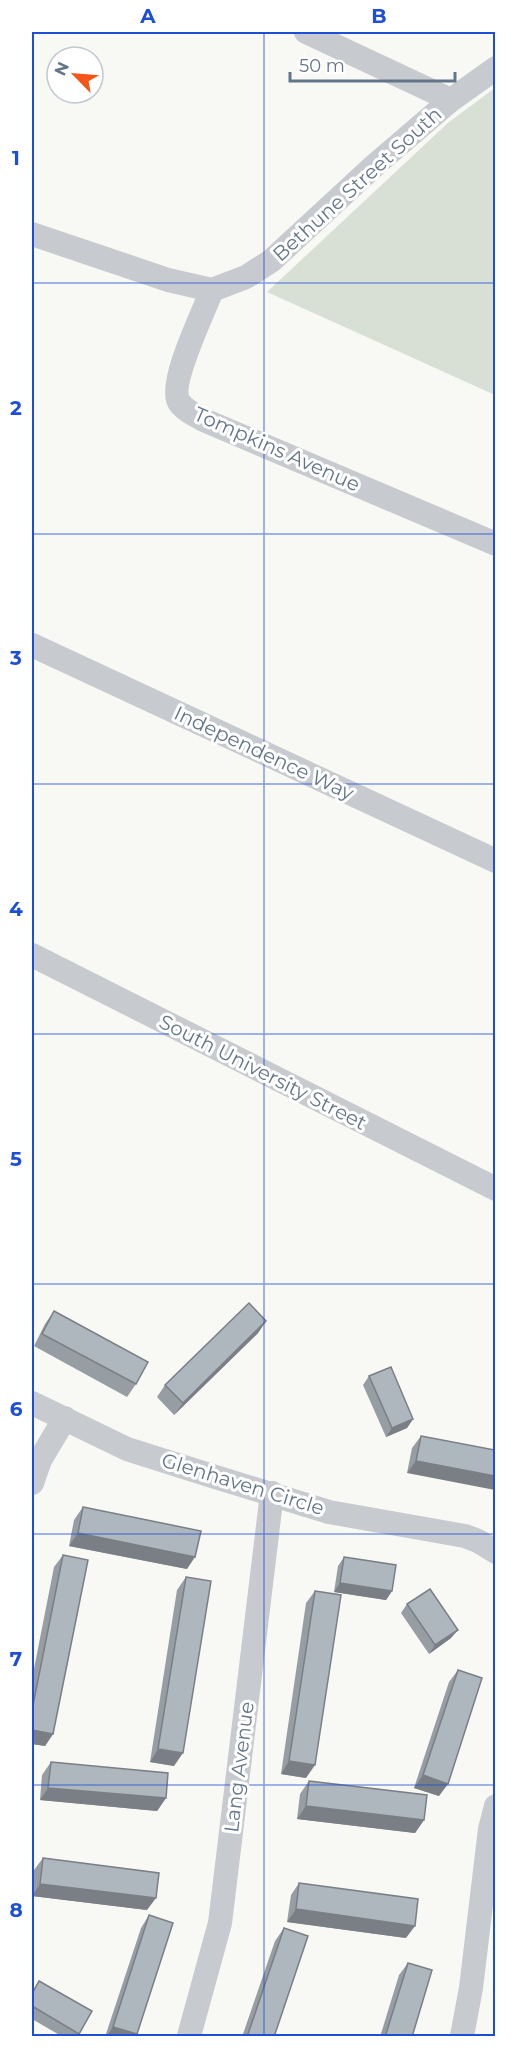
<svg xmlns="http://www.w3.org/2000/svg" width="527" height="2068" font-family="Montserrat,sans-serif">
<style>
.green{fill:#d8e0d5}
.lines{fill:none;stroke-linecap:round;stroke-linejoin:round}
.minor{stroke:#c7cbcf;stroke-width:24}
.wall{fill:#969da3}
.shaded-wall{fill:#7a7f85}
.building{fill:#aeb6be;stroke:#7a7f85;stroke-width:1.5}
.grid{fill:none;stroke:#1d4ed8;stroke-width:1.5;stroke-opacity:0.55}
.labels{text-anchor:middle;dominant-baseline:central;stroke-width:6;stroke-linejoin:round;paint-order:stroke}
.street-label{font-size:20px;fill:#637689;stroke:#fff}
.neatline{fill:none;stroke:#1d4ed8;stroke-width:2}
.grid-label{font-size:20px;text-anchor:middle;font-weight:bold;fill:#1d4ed8}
</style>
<rect width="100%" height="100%" fill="#f8f8f4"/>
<path class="green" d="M495,88V395L267,292L449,122Z"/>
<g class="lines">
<path class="minor" d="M306,32L451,100
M32,234L168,280L212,290
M212,290C204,311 168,384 179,402C185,411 197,416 206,421L496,544
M212,290L246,277L271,261L375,165L451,100L496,68
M32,645L496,861
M32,955L496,1189
M32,1403L127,1449L209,1475L329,1512L465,1536L478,1541L496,1552
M32,1483L40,1460L65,1418
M189,2036L220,1923L272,1493
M462,2036L471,1988L490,1829L496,1806"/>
</g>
<path class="wall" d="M54,1311L136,1384L127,1397L34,1346L45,1324Z
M266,1321L258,1333L174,1415L157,1397L165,1385Z
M369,1376L413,1419L407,1428L386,1437L363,1385Z
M421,1436L495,1450L407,1473L412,1448Z
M83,1507L187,1569L69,1546L74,1520Z
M63,1555L53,1734L45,1746L32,1744V1679L54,1567Z
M344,1557L392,1591L386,1600L334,1592L338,1566Z
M186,1577L174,1766L150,1762L177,1590Z
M315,1591L306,1778L281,1774L306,1603Z
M407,1604L451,1638L429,1654L401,1613Z
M458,1670L439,1796L414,1788L449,1682Z
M51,1762L166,1798L157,1811L40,1800L42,1775Z
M309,1781L424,1820L415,1833L297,1819L300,1794Z
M43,1858L147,1910L32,1896L34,1870Z
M299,1883L406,1938L287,1922L291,1895Z
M149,1915L137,2034L136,2037H105L141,1928Z
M284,1928L274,2037H242L275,1941Z
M408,1963L412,2037H380L399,1975Z
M39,1981L92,2011L78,2037H63L32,2019V1992Z"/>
<path class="shaded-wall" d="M266,1321L258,1333L174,1415L183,1403Z
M413,1419L407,1428L386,1437L392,1428Z
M416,1461L495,1476V1490L407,1473Z
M78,1533L195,1557L187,1569L69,1546Z
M340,1583L392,1591L386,1600L334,1592Z
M458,1630L451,1638L429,1654L435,1645Z
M32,1730L53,1734L45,1746L32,1744Z
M158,1749L183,1753L174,1766L150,1762Z
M289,1761L315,1765L306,1778L281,1774Z
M423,1775L448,1784L439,1796L414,1788Z
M48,1788L166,1798L157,1811L40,1800Z
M306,1806L424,1820L415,1833L297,1819Z
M40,1884L156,1898L147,1910L32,1896Z
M296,1909L415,1926L406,1938L287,1922Z
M113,2027L137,2034L136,2037H106Z"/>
<path class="building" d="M249,1303L266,1321L183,1403L165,1385Z
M54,1311L148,1362L136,1384L42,1334Z
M391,1367L413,1419L392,1428L369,1376Z
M421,1436L495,1450V1476L416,1461Z
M83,1507L201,1531L195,1557L78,1533Z
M63,1555L88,1560L53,1734L32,1730V1710Z
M344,1557L396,1565L392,1591L340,1583Z
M186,1577L211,1581L183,1753L158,1749Z
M430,1589L458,1630L435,1645L407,1604Z
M315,1591L341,1595L315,1765L289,1761Z
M458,1670L482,1678L448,1784L423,1775Z
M51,1762L168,1773L166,1798L48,1788Z
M309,1781L427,1795L424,1820L306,1806Z
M43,1858L159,1873L156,1898L40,1884Z
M299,1883L418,1899L415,1926L296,1909Z
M149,1915L173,1923L137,2034L113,2027Z
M284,1928L308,1936L274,2037H247Z
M408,1963L432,1970L412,2037H385Z
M39,1981L92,2011L79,2034L32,2006V1994Z"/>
<path class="grid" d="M264,32V2036M32,283H496M32,534H496M32,784H496M32,1034H496M32,1284H496M32,1534H496M32,1785H496"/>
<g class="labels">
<g class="street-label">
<text transform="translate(357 184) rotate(-42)">Bethune Street South</text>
<text transform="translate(277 449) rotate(24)">Tompkins Avenue</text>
<text transform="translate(264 753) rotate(25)">Independence Way</text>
<text transform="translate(263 1072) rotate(27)">South University Street</text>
<text transform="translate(243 1484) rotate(17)">Glenhaven Circle</text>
<text transform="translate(239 1767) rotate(-83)">Lang Avenue</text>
</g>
</g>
<rect width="527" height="2068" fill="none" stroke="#ffffff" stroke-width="66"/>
<g transform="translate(75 75) rotate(295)"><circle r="28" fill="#ffffff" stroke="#c1c8d0" stroke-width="1.5"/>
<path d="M0-4.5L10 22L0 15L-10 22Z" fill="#f55616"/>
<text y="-9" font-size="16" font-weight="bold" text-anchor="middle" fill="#637689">N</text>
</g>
<path d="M290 72v9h165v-9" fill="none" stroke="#637689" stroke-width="3"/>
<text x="299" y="72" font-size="18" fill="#637689" stroke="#ffffff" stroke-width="4.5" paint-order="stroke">50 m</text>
<rect x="33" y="33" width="461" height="2002" class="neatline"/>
<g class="grid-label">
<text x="148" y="23">A</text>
<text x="379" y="23">B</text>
<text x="16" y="165">1</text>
<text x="16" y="415">2</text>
<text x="16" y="665">3</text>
<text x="16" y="916">4</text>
<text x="16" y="1166">5</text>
<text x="16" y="1416">6</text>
<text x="16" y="1666">7</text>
<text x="16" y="1917">8</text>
</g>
</svg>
